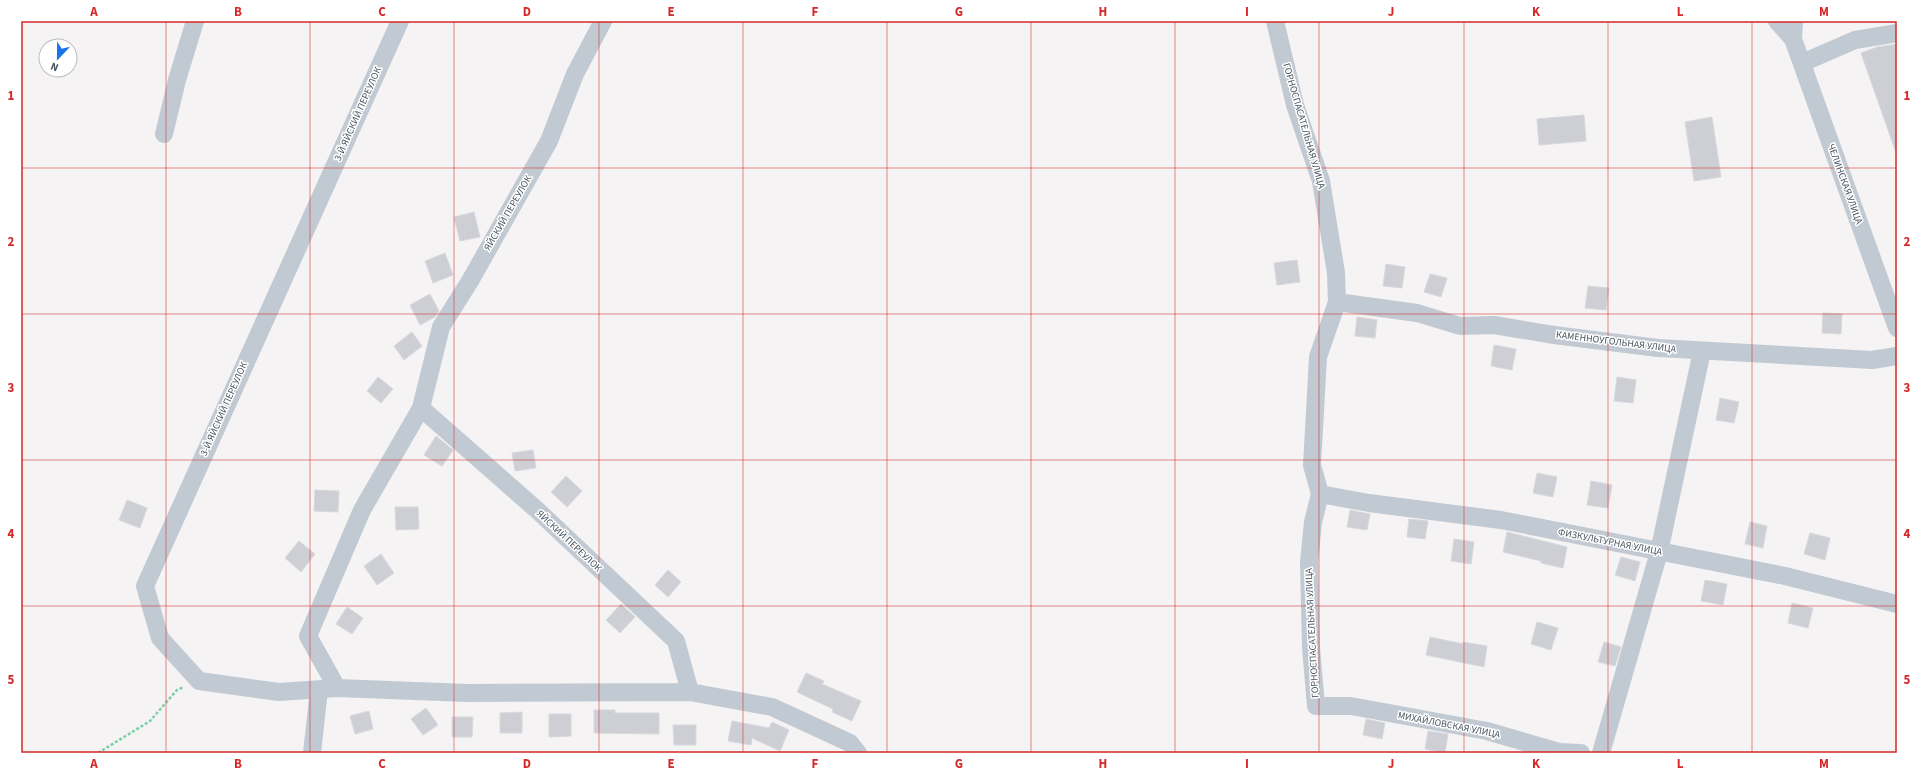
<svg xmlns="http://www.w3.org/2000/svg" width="1918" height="774" font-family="'Source Sans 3',sans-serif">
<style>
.building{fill:#cdcfd5;stroke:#d7d9de}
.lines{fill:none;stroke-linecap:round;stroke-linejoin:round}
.path{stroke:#7ad0a6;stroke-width:2.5;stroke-dasharray:3 2;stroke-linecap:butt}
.minor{stroke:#c1cad2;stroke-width:18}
.grid{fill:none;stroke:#d62828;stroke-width:1;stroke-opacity:0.55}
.labels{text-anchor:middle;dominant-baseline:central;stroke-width:3;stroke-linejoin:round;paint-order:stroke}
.street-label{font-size:10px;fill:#4a5661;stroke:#fff}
.neatline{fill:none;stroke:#d62828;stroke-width:1.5}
.grid-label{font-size:13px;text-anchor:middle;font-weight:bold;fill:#d62828}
</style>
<rect width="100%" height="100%" fill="#f5f3f3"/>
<path class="building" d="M1897,44V150H1895L1861,53L1877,47Z
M1584,115L1586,141L1539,145L1537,119Z
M1712,117L1721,177L1694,181L1685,122Z
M474,212L480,237L460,241L454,217Z
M445,253L453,275L433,283L425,261Z
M1297,260L1300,282L1277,285L1274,263Z
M1386,264L1405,267L1402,288L1383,286Z
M1430,274L1447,278L1441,297L1424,292Z
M1588,286L1609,288L1606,310L1585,308Z
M430,294L439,311L435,317L420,325L410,305Z
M1823,313L1842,314L1841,334L1822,333Z
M1357,317L1377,320L1375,338L1355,336Z
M412,332L422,346L404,360L394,346Z
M1494,345L1516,349L1512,370L1491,366Z
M378,377L393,389L381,403L367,391Z
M1617,377L1636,380L1633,403L1614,401Z
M1720,398L1739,402L1734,423L1716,420Z
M436,436L453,450L442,466L424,455Z
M533,450L536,468L515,471L512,453Z
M1537,473L1557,477L1553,497L1533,493Z
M566,476L582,491L567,507L551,492Z
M1591,481L1612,485L1608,508L1587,505Z
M315,490L339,491L338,512L314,511Z
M127,500L147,508L140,528L119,520Z
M395,507H418L419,529L396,530Z
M1350,510L1370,514L1367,530L1347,527Z
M1409,519L1428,521L1425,539L1407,537Z
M1750,522L1767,526L1763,548L1745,544Z
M1507,532L1567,547L1563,568L1541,563V561L1503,552Z
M1810,533L1830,538L1825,560L1804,554Z
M1454,539L1474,542L1471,564L1451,561Z
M299,541L315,554L301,572L285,558Z
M381,554L394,573L377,585L364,566Z
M1621,557L1640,562L1635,581L1615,575Z
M668,570L681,582L668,597L655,585Z
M1705,580L1727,584L1723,605L1701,601Z
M1792,603L1813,608L1808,628L1788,623Z
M621,604L635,617L620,633L606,620Z
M347,607L363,618L352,634L336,624Z
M1537,622L1558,628L1551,650L1531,644Z
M1430,637L1463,644V642L1487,646L1484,667L1426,655Z
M1604,642L1621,647L1615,666L1598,662Z
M806,673L824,681L822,684L861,701L852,721L832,712L833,709L797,692Z
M426,708L438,725L423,735L411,719Z
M594,710H615V713H659V734L594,733Z
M369,711L373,729L355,734L350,716Z
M522,712V733H500V713Z
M549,714H571V736L549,737Z
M452,717H473L472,737H452Z
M1366,719L1385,723L1382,739L1363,735Z
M732,721L769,728L772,722L789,730L780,751L752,738L751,745L728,741Z
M673,725H696V745H674Z
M1428,731L1448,734L1445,753L1425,749Z"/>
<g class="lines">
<path class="path" d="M98,753L150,721L177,690L184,687"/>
<path class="minor" d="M400,21L145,586L160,638L199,681L279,692L337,688L467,693L690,692L772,707L850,743L858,753
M603,21L575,74L549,141L470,281L441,327L421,408L537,510L676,641L690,692
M1275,21L1295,105L1321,181L1336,273L1337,302L1318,357L1312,465L1320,494L1313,522L1309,562L1311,648L1316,706H1351L1487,731L1559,752L1581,753
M1777,21L1793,39
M1794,21L1793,39L1897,328
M1802,63L1855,40L1897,33
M164,134L177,80L195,21
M1337,302L1417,313L1460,326L1494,325L1554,335L1658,348L1872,360L1897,356
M1320,494L1369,503L1501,520L1785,576L1897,604
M337,688L308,636L362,510L421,408
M312,753L319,690
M1601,753L1659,552L1702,351"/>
</g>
<path class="grid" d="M166,21V753M310,21V753M454,21V753M599,21V753M743,21V753M887,21V753M1031,21V753M1175,21V753M1319,21V753M1464,21V753M1608,21V753M1752,21V753M21,168H1897M21,314H1897M21,460H1897M21,606H1897"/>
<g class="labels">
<g class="street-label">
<text transform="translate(358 114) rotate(-66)">3-Й ЯЙСКИЙ ПЕРЕУЛОК</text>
<text transform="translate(1304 126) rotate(74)">ГОРНОСПАСАТЕЛЬНАЯ УЛИЦА</text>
<text transform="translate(1845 184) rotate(70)">ЧЕЛИНСКАЯ УЛИЦА</text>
<text transform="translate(508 213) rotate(-60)">ЯЙСКИЙ ПЕРЕУЛОК</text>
<text transform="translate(1616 342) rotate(7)">КАМЕННОУГОЛЬНАЯ УЛИЦА</text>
<text transform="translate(224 409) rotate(-66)">3-Й ЯЙСКИЙ ПЕРЕУЛОК</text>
<text transform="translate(569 541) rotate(43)">ЯЙСКИЙ ПЕРЕУЛОК</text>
<text transform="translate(1610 542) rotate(11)">ФИЗКУЛЬТУРНАЯ УЛИЦА</text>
<text transform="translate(1312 633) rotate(-93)">ГОРНОСПАСАТЕЛЬНАЯ УЛИЦА</text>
<text transform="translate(1449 725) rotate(11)">МИХАЙЛОВСКАЯ УЛИЦА</text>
</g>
</g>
<rect width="1918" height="774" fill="none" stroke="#ffffff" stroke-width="44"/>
<g transform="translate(58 58) rotate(202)"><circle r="19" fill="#ffffff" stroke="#b7bbc0"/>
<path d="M0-3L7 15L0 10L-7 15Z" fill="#1a73e8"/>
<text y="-6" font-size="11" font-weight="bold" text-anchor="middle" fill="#4a5661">N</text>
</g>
<rect x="22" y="22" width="1874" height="730" class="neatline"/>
<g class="grid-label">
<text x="94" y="16">A</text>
<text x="238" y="16">B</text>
<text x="382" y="16">C</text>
<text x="527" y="16">D</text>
<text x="671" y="16">E</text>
<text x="815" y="16">F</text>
<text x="959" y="16">G</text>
<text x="1103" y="16">H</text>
<text x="1247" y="16">I</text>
<text x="1391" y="16">J</text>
<text x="1536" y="16">K</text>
<text x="1680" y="16">L</text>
<text x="1824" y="16">M</text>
<text x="11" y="100">1</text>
<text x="1907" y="100">1</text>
<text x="11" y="246">2</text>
<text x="1907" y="246">2</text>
<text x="11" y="392">3</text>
<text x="1907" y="392">3</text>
<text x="11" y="538">4</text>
<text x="1907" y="538">4</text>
<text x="11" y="684">5</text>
<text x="1907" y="684">5</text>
<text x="94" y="768">A</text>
<text x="238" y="768">B</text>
<text x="382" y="768">C</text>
<text x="527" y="768">D</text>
<text x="671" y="768">E</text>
<text x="815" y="768">F</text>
<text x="959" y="768">G</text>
<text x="1103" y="768">H</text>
<text x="1247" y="768">I</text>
<text x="1391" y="768">J</text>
<text x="1536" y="768">K</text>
<text x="1680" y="768">L</text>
<text x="1824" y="768">M</text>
</g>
</svg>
